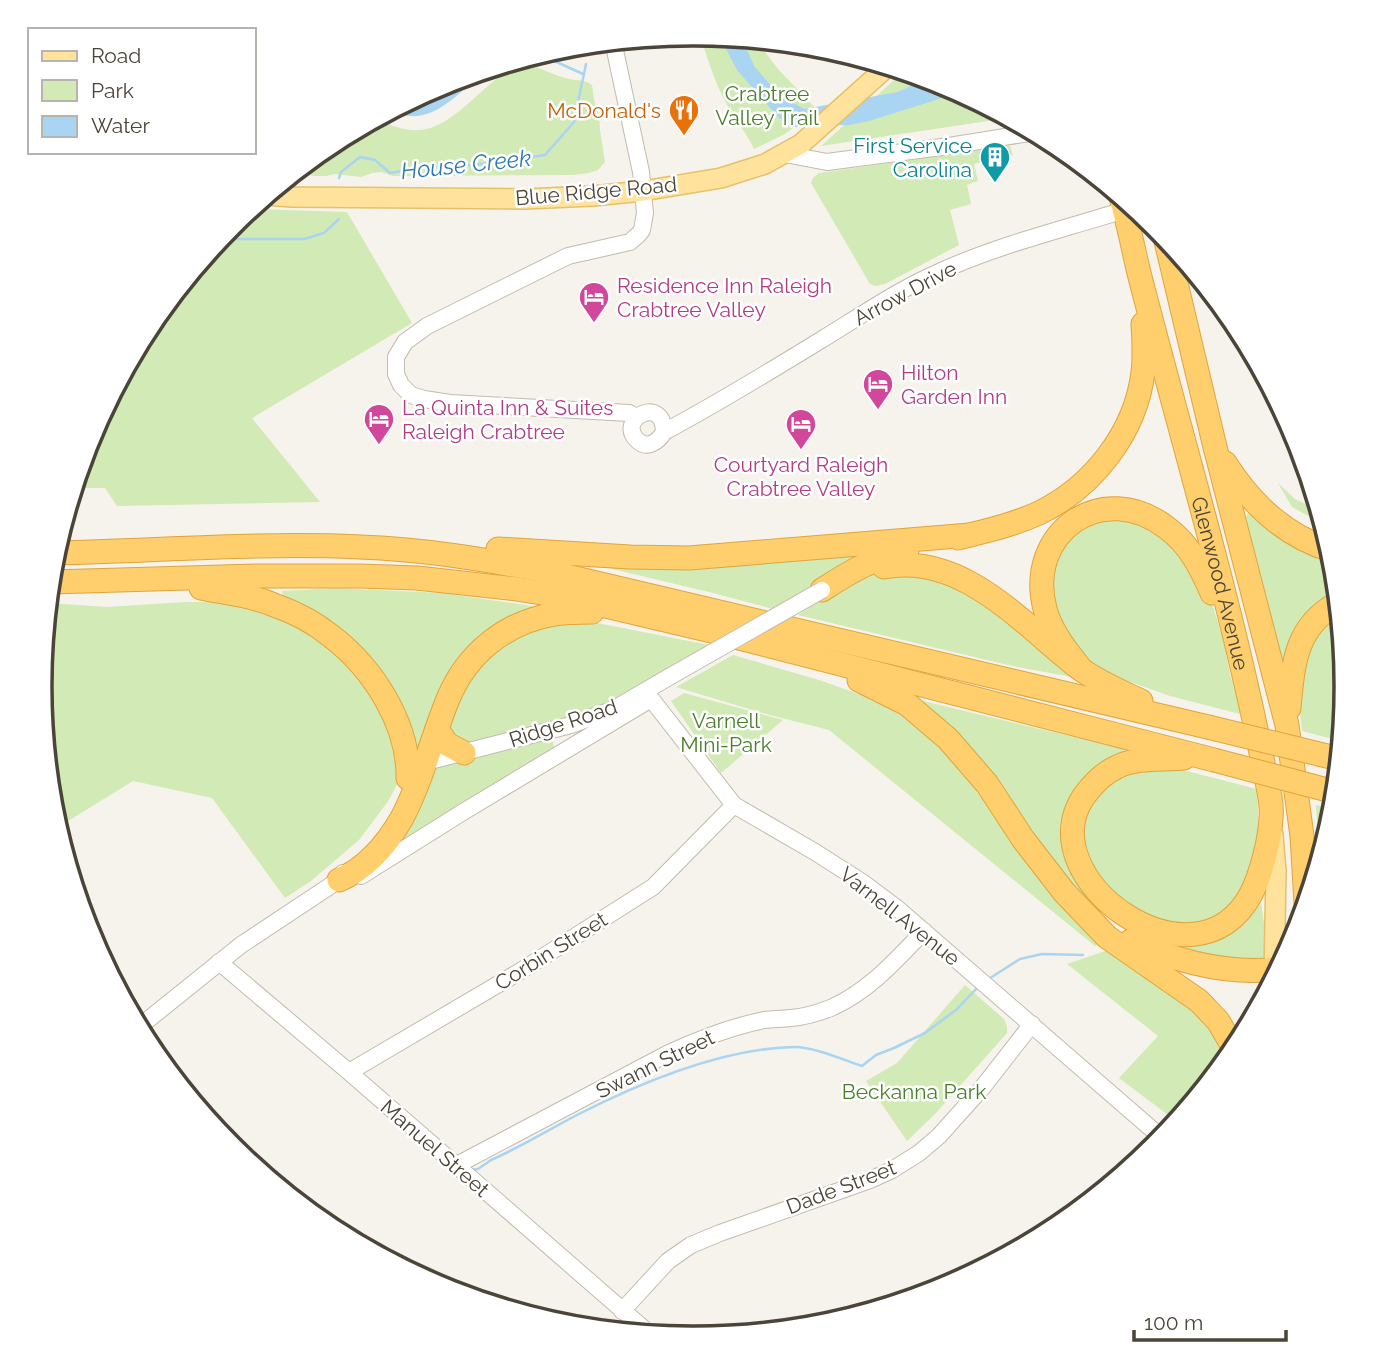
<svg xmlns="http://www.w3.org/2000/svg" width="1386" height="1372" font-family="Raleway,sans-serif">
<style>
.green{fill:#d2eab5}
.water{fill:#a9d4f2}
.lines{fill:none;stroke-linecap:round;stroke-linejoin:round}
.stream{stroke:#a9d4f2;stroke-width:2.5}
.minor-casing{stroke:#c2bbae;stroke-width:18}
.major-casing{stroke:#e6c16a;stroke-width:22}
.highway-casing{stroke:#e0a43c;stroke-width:25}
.minor{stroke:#fff;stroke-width:16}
.major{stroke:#ffe39c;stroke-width:19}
.highway{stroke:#ffcf6e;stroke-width:23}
.minor-bridge-casing{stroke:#c2bbae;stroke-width:18;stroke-linecap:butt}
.highway-bridge-casing{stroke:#e0a43c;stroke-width:25;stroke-linecap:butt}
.minor-bridge{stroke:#fff;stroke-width:16}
.highway-bridge{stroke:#ffcf6e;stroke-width:23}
.labels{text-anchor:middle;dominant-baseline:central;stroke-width:5;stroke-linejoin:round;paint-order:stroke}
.park-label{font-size:21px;fill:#4a7f2a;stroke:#fff}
.food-label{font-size:21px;fill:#c56008;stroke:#fff;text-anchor:end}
.culture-label{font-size:21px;fill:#0d838f;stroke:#fff;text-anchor:end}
.street-label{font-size:21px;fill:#4b4439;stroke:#fff}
.hotel-label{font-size:21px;fill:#b23c85;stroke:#fff;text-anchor:start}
.water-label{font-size:23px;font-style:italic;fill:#2e7ab2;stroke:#fff}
.rim{fill:none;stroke:#4b4439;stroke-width:3.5}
</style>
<rect width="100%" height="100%" fill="#f6f3ec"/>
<path class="green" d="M701,34L758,40L759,44L778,69L817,110L785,134L754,149C746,132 734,118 725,101C714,81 708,58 700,37Z
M523,63C539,67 553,75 569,79C578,81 584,79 592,85L594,100L599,114L600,130L605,162L598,170L589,173L573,175L393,176L381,172L372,173L361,177L335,174L326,176H314L295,172L331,143L374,120C386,123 399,129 412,130C445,134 475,94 499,77C507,72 515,68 523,63Z
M904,71L943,83L1008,118L821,146Z
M1010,146L1013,155L974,164L978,181L967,185L971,204L950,210L959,245L885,284L876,286L870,284L811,183L813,178L819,173Z
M250,209L347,212L412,323L252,418L320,502L117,506L105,488H74L90,436L150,323L181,286L204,267L200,262L232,224Z
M1278,483L1295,499L1318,510L1323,524L1292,507Z
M1249,512L1333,561L1337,596L1284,666L1246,517Z
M1102,514L1164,530L1211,600L1223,639L1230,674L1239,703L1240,714L1170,696L1111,675L1088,660L1069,640L1054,615L1050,567L1061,542Z
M868,553L773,609L709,592L612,569L613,564Z
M893,570L973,591L1072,677L1012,666L798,615L828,595L857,578Z
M336,588L442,593L539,607L507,622L422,758L412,755L394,705L283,600L282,591Z
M186,602H221L253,607L290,619L351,664L386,714L402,775L389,800L359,840L311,881L285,898L212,798L133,781L65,823L52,807L40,686L48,603L107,607Z
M1338,609L1346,686L1340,741L1302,731L1297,683L1303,647Z
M572,618L709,645L682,660L635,692L580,716L464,744L446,728L453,701L505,636Z
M733,655L819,680L867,697L903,716L955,761L1037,875L1102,943L1095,946L829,730L766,714L676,687Z
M684,693L783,720L721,773L671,701Z
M923,701L1124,749L1126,758L1079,792L1082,880L1191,939L1260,894L1269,959L1252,960L1198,956L1133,932L1095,908L1074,889L922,704Z
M550,737L554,744L553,749L391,851L428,767Z
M1175,768L1257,789L1259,838L1256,862L1232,909L1196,925L1150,919L1108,891L1080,841L1084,808L1119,773Z
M1316,805L1334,809L1319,859Z
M1114,948L1214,1022L1231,1055L1176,1121L1119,1078L1158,1036L1067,964Z
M965,985L1004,1019L1007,1026V1033L935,1114L907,1141L866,1081L897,1063Z"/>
<path class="water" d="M721,36L742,38L754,66L767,81L786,99L804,109L898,92L915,84L931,79L943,83L961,92L869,121L849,125L795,127L778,117L737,70L724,45Z
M487,70C466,85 445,113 417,116C408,117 398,114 390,112L444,83Z"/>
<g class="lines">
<path class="stream" d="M539,54L583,74
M339,178L341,172L360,157L375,160L390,173L430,166L473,165L545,155L574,122L586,64
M220,239H304L324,233L339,219
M144,336L153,331L179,288
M987,980L1020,959L1042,954L1083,955
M471,1170L478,1169L491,1160C521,1147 548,1130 577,1115C640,1083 724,1048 795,1047C814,1047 844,1060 862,1066L876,1055L894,1048L925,1033L956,1010L979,986"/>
<g class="minor-casing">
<path id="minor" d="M613,41L641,172L645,213L642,230L639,234L630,242L568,256L427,326L405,342L396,357V374L401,385L411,395L424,399L450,403L629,413L636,417
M785,154L827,162L949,146L1035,132
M664,432C663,394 616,419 637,440C647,450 658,442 664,432C718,403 769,372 821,340C859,317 896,291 937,273C997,245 1061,230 1124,210
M645,691L734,805L815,852L862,882L898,909L1162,1138
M420,766L426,762L571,725L614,709L669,677
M361,876L463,812L651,699
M219,962L349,1072L651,1335
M139,1027L241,945L339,880L343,873
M349,1072L519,972L653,887L734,805
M455,1166L667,1054C699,1039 730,1027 764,1020C773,1019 782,1019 791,1018C804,1017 821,1012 833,1007C870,990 896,960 924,931
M622,1311L668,1261L691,1245L720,1233L870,1180L892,1170L919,1153L939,1136L982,1088L1032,1024"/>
</g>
<g class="major-casing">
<path id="major" d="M267,195L292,197L525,199L592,196L643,191L721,178L765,164L801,144L888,66
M1273,835L1276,871L1274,976"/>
</g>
<g class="highway-casing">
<g id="highway">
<path id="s1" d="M1121,197C1128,222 1133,248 1139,273C1181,437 1230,598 1263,763C1266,780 1273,801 1271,818C1270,840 1261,875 1251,894C1196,998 1027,879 1084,796C1093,784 1103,773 1117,767C1136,757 1163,760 1184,758"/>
<path d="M1165,237L1215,447L1287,725L1302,836L1306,903"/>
<path d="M1225,463C1251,504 1284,536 1331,550"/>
<path d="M958,538C985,531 1013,525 1039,513C1093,487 1136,432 1143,372C1145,356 1144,340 1143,324"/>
<path d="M498,549L630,557L689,558L970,535"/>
<path d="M54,553C156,551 258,542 360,547C421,549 481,559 541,570L1208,727"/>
<path d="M884,567C963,552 1022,624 1079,668C1098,682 1120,691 1141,701"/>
<path d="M51,582L258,576H360L417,578L517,589L572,598L716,632L1214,760"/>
<path d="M201,588C225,593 251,595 274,605C294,612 314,622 331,636C373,668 409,724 408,778"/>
<path d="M822,590C851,571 874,558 907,550"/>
<path d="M1081,669C1067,651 1051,632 1045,609C1025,532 1103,478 1167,528C1190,545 1201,568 1212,593"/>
<path d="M859,680L907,704L948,739L987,784L1023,839L1064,892L1107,937L1199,1001L1218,1021L1235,1050"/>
<path d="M1289,708C1293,665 1295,626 1338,603"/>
<path d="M437,729L447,744L464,753"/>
<path d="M339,880C367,868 387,844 402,818C422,780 432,738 448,699C467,653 506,622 555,614C568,612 580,612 592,612"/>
<path d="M1131,941C1178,962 1227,975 1278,969"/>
</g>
</g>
<use href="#minor" class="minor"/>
<use href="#major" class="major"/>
<use href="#highway" class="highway"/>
<g class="minor-bridge-casing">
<path id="minor-bridge" d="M669,677L822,590"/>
</g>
<g class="highway-bridge-casing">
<path id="highway-bridge" d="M1208,727L1331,757
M1214,760L1335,792"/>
</g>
<use href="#minor-bridge" class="minor-bridge"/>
<use href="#highway-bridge" class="highway-bridge"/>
</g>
<defs>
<g id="restaurant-pin" transform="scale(1.575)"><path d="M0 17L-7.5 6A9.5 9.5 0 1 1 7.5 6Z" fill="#e8710a" stroke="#fff"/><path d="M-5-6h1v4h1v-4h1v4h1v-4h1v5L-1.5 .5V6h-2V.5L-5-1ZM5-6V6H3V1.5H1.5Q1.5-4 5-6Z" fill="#fff"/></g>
<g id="building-pin" transform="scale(1.575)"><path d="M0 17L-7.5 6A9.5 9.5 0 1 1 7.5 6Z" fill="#0f9aa8" stroke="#fff"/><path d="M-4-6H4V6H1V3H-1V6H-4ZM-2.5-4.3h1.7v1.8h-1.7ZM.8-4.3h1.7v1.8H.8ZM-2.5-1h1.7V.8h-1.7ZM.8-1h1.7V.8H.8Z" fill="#fff"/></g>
<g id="hotel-pin" transform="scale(1.575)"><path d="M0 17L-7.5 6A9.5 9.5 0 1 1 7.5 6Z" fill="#d1479c" stroke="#fff"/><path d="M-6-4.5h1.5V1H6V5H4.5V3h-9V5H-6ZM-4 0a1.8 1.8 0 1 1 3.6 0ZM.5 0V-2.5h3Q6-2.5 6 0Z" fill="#fff"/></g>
</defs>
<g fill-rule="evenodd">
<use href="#restaurant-pin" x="684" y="110"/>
<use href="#building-pin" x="995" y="157"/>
<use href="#hotel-pin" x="594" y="297"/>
<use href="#hotel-pin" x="878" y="384"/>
<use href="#hotel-pin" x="379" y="419"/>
<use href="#hotel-pin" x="801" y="424"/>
</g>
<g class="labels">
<g class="park-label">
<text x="767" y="93">Crabtree<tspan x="767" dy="24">Valley Trail</tspan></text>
<text x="726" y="720">Varnell<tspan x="726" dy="24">Mini-Park</tspan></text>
<text x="914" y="1091">Beckanna Park</text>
</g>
<g class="food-label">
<text x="661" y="110">McDonald's</text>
</g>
<g class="culture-label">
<text x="972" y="145">First Service<tspan x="972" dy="24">Carolina</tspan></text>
</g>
<g class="street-label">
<text transform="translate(596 191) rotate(-5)">Blue Ridge Road</text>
<text transform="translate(905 293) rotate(-28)">Arrow Drive</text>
<text stroke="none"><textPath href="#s1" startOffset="399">Glenwood Avenue</textPath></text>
<text transform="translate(563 723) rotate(-18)">Ridge Road</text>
<text transform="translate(900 916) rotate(38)">Varnell Avenue</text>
<text transform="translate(551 951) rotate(-32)">Corbin Street</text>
<text transform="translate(655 1064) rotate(-26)">Swann Street</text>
<text transform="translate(435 1148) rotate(41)">Manuel Street</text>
<text transform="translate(841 1187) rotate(-21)">Dade Street</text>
</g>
<g class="hotel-label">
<text x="617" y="285">Residence Inn Raleigh<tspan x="617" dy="24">Crabtree Valley</tspan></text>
<text x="901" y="372">Hilton<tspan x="901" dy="24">Garden Inn</tspan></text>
<text x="402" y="407">La Quinta Inn &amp; Suites<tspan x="402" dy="24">Raleigh Crabtree</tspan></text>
<text x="801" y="464" text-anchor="middle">Courtyard Raleigh<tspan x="801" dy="24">Crabtree Valley</tspan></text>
</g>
<g class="water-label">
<text transform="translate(466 164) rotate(-6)">House Creek</text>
</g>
</g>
<path d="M0 0H1386V1372H0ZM692 46H694A640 640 0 0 1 1334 686V686A640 640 0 0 1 694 1326H692A640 640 0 0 1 52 686V686A640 640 0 0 1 692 46Z" fill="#fff" fill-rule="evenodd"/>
<path class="rim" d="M692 46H694A640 640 0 0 1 1334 686V686A640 640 0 0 1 694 1326H692A640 640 0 0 1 52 686V686A640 640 0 0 1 692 46Z"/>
<rect x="28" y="28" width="228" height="126" fill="#ffffff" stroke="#b7b4b0" stroke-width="2"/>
<rect x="42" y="51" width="35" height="10" fill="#ffe39c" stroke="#b7b4b0" stroke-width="2"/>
<text x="91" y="63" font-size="21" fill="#4b4439">Road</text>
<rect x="42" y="80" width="35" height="21" fill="#d2eab5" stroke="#b7b4b0" stroke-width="2"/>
<text x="91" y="98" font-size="21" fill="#4b4439">Park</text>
<rect x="42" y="116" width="35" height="21" fill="#a9d4f2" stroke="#b7b4b0" stroke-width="2"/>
<text x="91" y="133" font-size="21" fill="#4b4439">Water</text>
<path d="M1134 1330v10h152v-10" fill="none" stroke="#4b4439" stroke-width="3.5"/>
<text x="1144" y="1330" font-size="21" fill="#4b4439" stroke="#ffffff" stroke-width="5" paint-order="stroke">100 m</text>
</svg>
